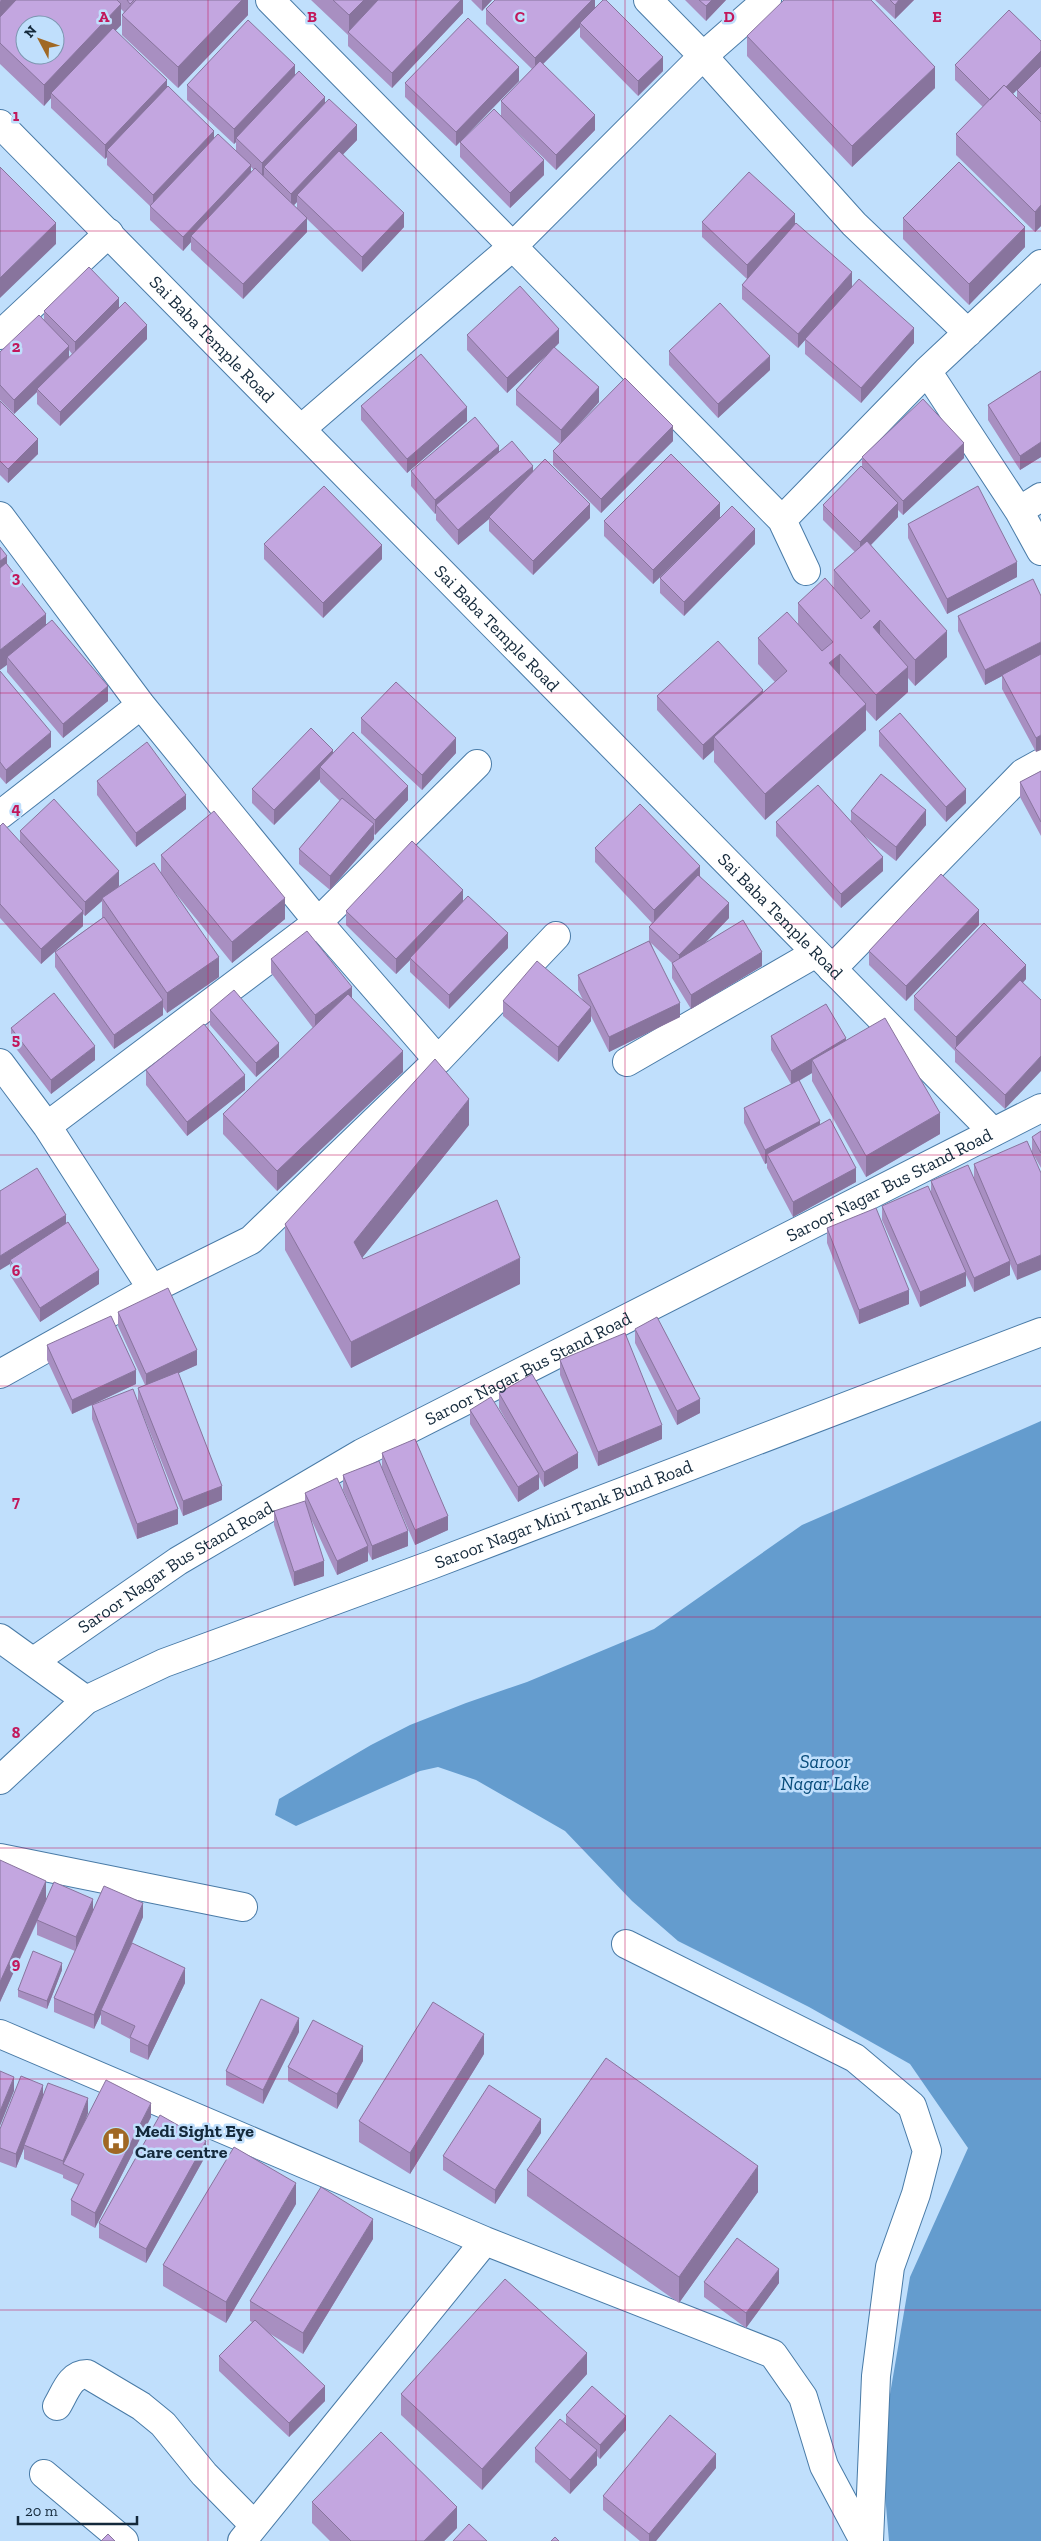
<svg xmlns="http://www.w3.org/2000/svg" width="1041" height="2541" font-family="'Zilla Slab',serif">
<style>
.water{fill:#649cce}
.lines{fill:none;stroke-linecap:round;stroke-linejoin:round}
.minor-casing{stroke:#497ba7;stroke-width:30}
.tertiary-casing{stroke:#497ba7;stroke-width:30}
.secondary-casing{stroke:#497ba7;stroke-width:30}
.minor{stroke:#fff;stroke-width:28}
.tertiary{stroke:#fff;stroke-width:28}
.secondary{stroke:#fff;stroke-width:28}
.wall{fill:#a88fc1;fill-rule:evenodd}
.shaded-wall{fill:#88749d}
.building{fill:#c3a6e0;stroke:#88749d;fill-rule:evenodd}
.grid{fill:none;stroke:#c2185b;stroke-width:1;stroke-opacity:0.55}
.labels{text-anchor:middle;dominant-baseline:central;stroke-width:5;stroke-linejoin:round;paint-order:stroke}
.street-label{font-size:18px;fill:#14293b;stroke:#c0dffc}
.poi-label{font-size:18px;font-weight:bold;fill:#14293b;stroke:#c0dffc;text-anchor:start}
.water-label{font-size:19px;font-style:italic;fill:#074b7a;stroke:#c0dffc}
.grid-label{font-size:16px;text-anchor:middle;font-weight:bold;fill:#c2185b;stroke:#c0dffc;stroke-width:5;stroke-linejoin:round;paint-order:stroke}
</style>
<rect width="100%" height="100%" fill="#c0dffc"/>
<path class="water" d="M1041,1421V2541H889L881,2447L910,2277L968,2148L910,2064L809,2007L678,1941L632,1901L565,1831L476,1780L438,1767L420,1771L296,1826L275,1815L279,1799L371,1745L410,1725L466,1703L527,1682L654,1629L802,1525Z"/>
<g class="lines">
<g class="minor-casing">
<path id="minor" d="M270,0L782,520L806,571
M648,0L703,56L854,224L968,333
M0,335L109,233
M927,371L1019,511L1041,551
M301,429L511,248L703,56L767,0
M1019,511L1041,497
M0,516L141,705L318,922L438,1060
M782,520L927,371L1041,264
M0,815L141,705
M832,969L1023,773L1041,763
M627,1062L816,953
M0,1063L47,1126L152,1289
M47,1126L318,922L477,764
M0,1374L152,1289L251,1240L438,1060L556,936
M0,1858L243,1907
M626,1944L855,2058L912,2106L927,2151L916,2194L890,2267L876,2376L869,2541
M0,2034L485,2241L773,2354L803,2397L824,2466L864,2541
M57,2406C65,2393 70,2374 87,2374L141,2406L163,2424L204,2474L254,2525
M44,2474L124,2541
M242,2541L485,2241"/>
</g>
<g class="tertiary-casing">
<g id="tertiary">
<path id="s1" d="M0,124L993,1132"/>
<path id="s2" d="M34,1661L178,1561L362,1453L1041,1108"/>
</g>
</g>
<g class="secondary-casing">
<g id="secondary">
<path d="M0,1638L86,1700"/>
<path id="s3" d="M0,1780L86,1700L164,1663L431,1565L1041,1332"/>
</g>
</g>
<use href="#minor" class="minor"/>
<use href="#tertiary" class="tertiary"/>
<use href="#secondary" class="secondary"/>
</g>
<path class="wall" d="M0,0H248V15L178,88L122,35V15L124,12L121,9V25L115,31L214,138L236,151V142L234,144L187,100V85L295,75L325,104L357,140L343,154L404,227L362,272L307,219V232L243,299L191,250V242L183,251L150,220V206L107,165V157L105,159L51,108V98L44,106L0,64ZM251,167L254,170L251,173ZM297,202V208L294,205Z
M311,0H463V13L392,88L348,46V35Z
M471,0H492L482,11Z
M595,0V7L663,71L638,96L580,37V27L543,64L595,130L556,170L505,120L544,175L510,208L460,157V142L501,116V101L532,69L486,24V9Z
M685,0H726L706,21Z
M875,0H914L895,19Z
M747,36L935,88L852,167L747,56Z
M955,65L1013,94L1017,98V90L1041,66V226L1035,232L956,155V134L983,107L955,80Z
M519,81L456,146L405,97V83Z
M903,218L1025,247L969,305L903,239Z
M702,222L795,225L852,287L914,343L861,403L805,354V340L798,348L742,299V285L747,279L702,237Z
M119,307L147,339L60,426L37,404V392L14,414L0,400V352L44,320V311ZM69,350L72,354L69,357Z
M467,335L559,343L554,348L599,402L574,430L673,441L601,513L553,465V451L560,444L516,405V390L547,355L507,393L467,350Z
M669,351L770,370L718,418L669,365Z
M1041,371V457L1020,470L988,420V405Z
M0,401L38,454L8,483L0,475Z
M361,406L467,421L407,473L361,420Z
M499,452L533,472L590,518L533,575L489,531V519L458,545L436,520V513L435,514L411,486V471Z
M862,457L964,458L903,515L898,510V517L871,545L947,657L915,686L908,678V692L876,721L866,710V730L765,820L714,762V750L703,760L657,710V696L763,692L775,682L758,664V638L798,624V603L834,588V570L855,552L823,520V505L862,467Z
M720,518L653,584L604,536V521Z
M908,524L1017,577L947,614L908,538Z
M264,544L382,559L323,618L264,559Z
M755,544L684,616L660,593V578Z
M7,564L46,625L108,701L63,738L7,672Z
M1041,596L1036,752L1002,689V676L985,685L958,631V616Z
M0,671L51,747L6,784L0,777Z
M361,718L456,753L422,790L361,733Z
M879,731L966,803L946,822L879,746Z
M333,753L408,800L375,835L374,834V839L330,890L299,864V849L340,801L320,782V779L274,825L252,803V789Z
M1041,771V836L1020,797V782Z
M97,781L186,809L136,847L97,795Z
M851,811L926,825L896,861L863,835L883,871L841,908L776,836V822H851Z
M0,826L20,842V831L119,886L114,890L161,873V855L285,919L232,963L172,889L219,977L167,1013L163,1007V1015L114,1049L55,967V952L102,918V901L85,916L83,914V926L41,964L0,918Z
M595,848L700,876L729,918L703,945L762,966L691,1009L672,978V963L651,943L680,1017L609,1052L591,1016V1021L558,1062L503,1016V1001L583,1000L578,990V975L649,941V927L652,923L595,862Z
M463,902L508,948L449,1009L410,972V960L396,974L346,925V911Z
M979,925L906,1001L869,965V951Z
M271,959L352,998L403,1072L277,1191L223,1134V1114L313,1028L271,973Z
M1026,979L1023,983L1005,1109L955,1062V1051L914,1010V996Z
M210,1010L279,1057L256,1077L210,1025Z
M11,1028L95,1060L51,1094L11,1042Z
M771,1036L846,1040L940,1134L866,1177L812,1081V1073L799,1081L820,1125L856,1182L793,1217L767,1168V1163L765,1164L744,1123V1108L791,1084L771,1050Z
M146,1070L245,1090L187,1136L146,1085Z
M469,1125L362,1258L363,1259L520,1284L351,1368L285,1250V1224Z
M1041,1131V1168L1033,1154L1017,1280L1010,1264V1275L974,1292L966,1275V1286L920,1307L882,1220V1206L931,1192V1181L974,1179V1164L1032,1151V1137Z
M0,1191L66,1223L99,1284L40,1322L10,1275V1264Z
M827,1228L909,1304L859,1324L827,1243Z
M118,1312L197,1365L178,1373L222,1500L183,1516L138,1402V1388L145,1385L118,1326Z
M635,1329L700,1413L677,1425L635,1343Z
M47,1345L136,1384L94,1404L178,1524L137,1539L92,1419V1405L72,1414L47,1360Z
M560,1360L662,1439L598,1466L560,1375Z
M499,1393L578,1468L544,1487L539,1477V1489L518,1502L470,1424V1410L510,1427L499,1408Z
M382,1453L448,1530L415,1545L382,1468Z
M343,1475L408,1546L372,1560L368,1552V1561L337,1575L311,1519L324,1576L294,1586L274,1525V1511L305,1503V1493L350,1505L343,1490Z
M0,1860L46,1899L93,1910L143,1917L125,1960L185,1983L148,2060L130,2052V2039L101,2024V2014L94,2029L54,2012V1998L75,1951L37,1935V1922L0,2002Z
M62,1970L47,2009L18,1997V1990Z
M299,2032L263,2104L226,2085V2071Z
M484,2054L410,2174L359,2142V2121Z
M363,2061L337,2109L288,2081V2067Z
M43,2096L88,2113L86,2118L151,2117L95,2228L71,2215V2200L78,2185L63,2178V2175L24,2159V2148L16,2168L0,2162V2129Z
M541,2133L495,2204L443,2170V2156Z
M206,2155L146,2263L99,2238V2223Z
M527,2170L758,2192L679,2303L527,2196Z
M296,2204L226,2323L163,2286V2265Z
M373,2239L303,2354L267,2332L325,2401L289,2437L219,2371V2356L252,2322L250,2321V2301Z
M704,2282L779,2283L746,2328L704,2297Z
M587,2374L482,2490L401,2415V2394Z
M566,2415L626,2430L600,2459L597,2456V2465L570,2494L535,2462V2448L566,2424Z
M716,2468L656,2541H640L603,2510V2496Z
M312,2502L457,2528L444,2541H330L312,2523Z"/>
<path class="shaded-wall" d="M1,0H21L0,22V2Z
M242,0H248V15L178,88V67Z
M364,0H383L349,33V15Z
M461,0H463V13L392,88V73Z
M482,0H492L482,11Z
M592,0H595V11L580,23V27L535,72V58Z
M712,0H726L706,21V6Z
M899,0H914L895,19V5Z
M121,4V25L54,95L51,93V98L44,106V85Z
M1041,51V66L991,116V101Z
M663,57V71L638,96V81Z
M295,65V80L236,138V142L234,144V129Z
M519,67V81L456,146V132Z
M935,67V88L852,167V146Z
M167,80V95L107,150V157L105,159V145Z
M325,97V111L264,167V175L262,177V163Z
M595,115V130L556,170V155Z
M357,125V140L301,198L297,195V202L291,208V194Z
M214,131V145L153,209V195Z
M544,160V175L510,208V193Z
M251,165V180L191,236V242L183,251V237Z
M1041,205V226L1035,232V212Z
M404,213V227L362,272V257Z
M795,214V229L747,279V265Z
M307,218V232L243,299V284Z
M56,223V244L0,298V278Z
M1025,227V247L969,305V284Z
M852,272V287L798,348V334Z
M119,298V312L75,357V342Z
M147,325V339L60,426V412Z
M914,328V343L861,403V388Z
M559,329V343L507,393V378Z
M69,346V360L37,389V392L14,414V400Z
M770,356V370L718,418V404Z
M599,387V402L561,444V430Z
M467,407V421L407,473V459Z
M673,426V441L601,513V499Z
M38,439V454L8,483V469Z
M1041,442V457L1020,470V456Z
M964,443V458L903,515V501Z
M499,446V460L436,505V513L435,514V500Z
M533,466V481L489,517V519L458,545V530Z
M720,503V518L653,584V570Z
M898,503V517L860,556V542Z
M590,504V518L533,575V561Z
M755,529V544L684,616V602Z
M382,545V559L323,618V603Z
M7,556V576L0,582V561Z
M1017,562V577L947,614V599Z
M46,614V634L7,657V665L0,670V650Z
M880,620V646L873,627Z
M947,631V657L915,686V660Z
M1041,642V657L1002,675V676L985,685V670Z
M840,654V680L829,663Z
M908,667V692L876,721V695Z
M108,686V701L63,738V724Z
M763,690V705L714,737V750L703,760V745Z
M866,704V730L765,820V794Z
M51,732V747L6,784V770Z
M1041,735V750L1036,752V738Z
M456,738V753L422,790V775Z
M333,750V765L320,767V779L274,825V810Z
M408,786V800L375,835V820Z
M966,789V803L946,822V807Z
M186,795V809L136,847V833Z
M926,810V825L896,861V847Z
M374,824V839L330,890V876Z
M883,857V871L841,908V894Z
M700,866V880L654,924V910Z
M119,871V886L103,900L102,898V901L85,916V902Z
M463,890V904L410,958V960L396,974V959Z
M285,898V919L232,963V942Z
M729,903V918L679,970V955Z
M979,910V925L906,1001V986Z
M83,911V926L41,964V949Z
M508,933V948L449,1009V995Z
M762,952V966L691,1009V995Z
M219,957V977L167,1013V993Z
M1026,965V979L957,1050L956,1048V1037Z
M352,987V1001L315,1030V1015Z
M163,1000V1015L114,1049V1035Z
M680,1003V1017L609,1052V1037Z
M591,1007V1021L558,1062V1047Z
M846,1038V1053L812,1060V1073L791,1085V1071Z
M279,1043V1057L256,1077V1063Z
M95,1046V1060L51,1094V1080Z
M403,1051V1072L277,1191V1171Z
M1041,1056V1071L1005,1109V1095Z
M245,1075V1090L187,1136V1122Z
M469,1099V1125L354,1268V1242Z
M940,1113V1134L866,1177V1156Z
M820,1121V1136L767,1154V1163L765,1164V1150Z
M856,1168V1182L793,1217V1202Z
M66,1215V1229L10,1260V1264L0,1270V1256Z
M1041,1255V1270L1017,1280V1265Z
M520,1258V1284L351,1368V1342Z
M1010,1261V1275L974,1292V1278Z
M99,1270V1284L40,1322V1308Z
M966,1272V1286L920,1307V1292Z
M909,1290V1304L859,1324V1310Z
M197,1350V1365L146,1388V1374Z
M136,1370V1384L72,1414V1400Z
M700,1399V1413L677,1425V1411Z
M662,1425V1439L598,1466V1452Z
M578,1453V1468L544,1487V1472Z
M539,1474V1489L518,1502V1487Z
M222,1486V1500L183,1516V1501Z
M178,1509V1524L137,1539V1524Z
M448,1516V1530L415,1545V1530Z
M408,1531V1546L372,1560V1546Z
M368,1546V1561L337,1575V1561Z
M324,1561V1576L294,1586V1572Z
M46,1881V1901L0,2002V1982Z
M93,1899V1914L76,1952V1937Z
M143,1903V1917L102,2011L101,2010V2014L94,2029V2015Z
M62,1963V1970L47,2009V2001Z
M185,1968V1983L148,2060V2046Z
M299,2018V2032L263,2104V2090Z
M484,2034V2054L410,2174V2153Z
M363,2046V2061L337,2109V2094Z
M14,2077V2091L0,2126V2111Z
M43,2085V2099L24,2145V2148L16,2168V2154Z
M88,2098V2113L67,2166L63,2164V2161Z
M151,2103V2117L95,2228V2213Z
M541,2119V2133L495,2204V2190Z
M206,2141V2155L146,2263V2249Z
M758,2166V2192L679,2303V2277Z
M296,2183V2204L226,2323V2302Z
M373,2219V2239L303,2354V2333Z
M779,2269V2283L746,2328V2313Z
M587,2353V2374L482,2490V2469Z
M325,2386V2401L289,2437V2423Z
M626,2416V2430L600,2459V2445Z
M597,2450V2465L570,2494V2480Z
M716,2454V2468L656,2541H649V2534Z
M457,2507V2528L444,2541H424Z"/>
<path class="building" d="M16,0H117L121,4L44,85L0,43V17ZM25,25H55V55H25Z
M127,0H134L130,4Z
M136,0H242L178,67L122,15Z
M333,0H364L349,15Z
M378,0H461L392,73L348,32Z
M495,0H592L535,58L486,9Z
M603,0H606L663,57L638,81L580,23Z
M699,0H712L706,6Z
M784,0H871L935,67L852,146L747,36Z
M890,0H899L895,5Z
M1009,10L1041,41V51L1006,87L1004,85L990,100L955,65Z
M468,18L519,67L456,132L405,83Z
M248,20L295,65L234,129L187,85Z
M113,28L167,80L105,145L51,93Z
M540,61L595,115L556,155L501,101Z
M1041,66V114L1017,90Z
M299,71L325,97L262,163L236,138Z
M1004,85L1041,122V205L1035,212L956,134Z
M168,86L214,131L153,195L107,150Z
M329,99L357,125L291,194L264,167Z
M494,109L544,160L510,193L460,142Z
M218,134L251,165L183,237L150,206Z
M339,151L404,213L362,257L297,195Z
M959,162L1025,227L969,284L903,218Z
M0,167L56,223L0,278Z
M255,168L307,218L243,284L191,236Z
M749,172L795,214L747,265L702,222Z
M796,223L852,272L798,334L742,285Z
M89,267L119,298L75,342L44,311Z
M859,279L914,328L861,388L805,339Z
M520,286L559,329L507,378L467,335Z
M125,302L147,325L60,412L37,389Z
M720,303L770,356L718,404L669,351Z
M39,315L69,346L14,400L0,385V352Z
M554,347L599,387L561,430L516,390Z
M421,354L467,407L407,459L361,406Z
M1041,371V442L1020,456L988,405Z
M625,378L673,426L601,499L553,451Z
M923,399L964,443L903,501L862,457Z
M0,401L38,439L8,469L0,461Z
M475,417L499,446L435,500L411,471Z
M512,441L533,466L458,530L436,505Z
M671,454L720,503L653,570L604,521Z
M545,459L590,504L533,561L489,517Z
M861,466L898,503L860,542L823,505Z
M324,486L382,545L323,603L264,544Z
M978,486L1017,562L947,599L908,524Z
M732,506L755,529L684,602L660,578Z
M867,541L947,631L915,660L880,620L873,627L908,667L876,695L840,654L829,663L866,704L765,794L714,737L787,671L758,638L787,612L822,651L833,642L798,603L825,578L861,619L870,611L834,570Z
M0,547L7,556L0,561Z
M6,563L46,614L0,650V568Z
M1033,579L1041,596V642L985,670L958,616Z
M52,620L108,686L63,724L7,657Z
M718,641L763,690L703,745L657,696Z
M1041,654V735L1036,738L1002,675Z
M0,671L51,732L6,770L0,762Z
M396,682L456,738L422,775L361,718Z
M900,713L966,789L946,807L879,731Z
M311,728L333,750L274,810L252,789Z
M353,732L408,786L375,820L320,767Z
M147,742L186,795L136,833L97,781Z
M1041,771V822L1020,782Z
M881,774L926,810L896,847L851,811Z
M818,785L883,857L841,894L776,822Z
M342,798L374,824L330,876L299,849Z
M54,799L119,871L85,902L20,831Z
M640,804L700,866L654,910L595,848Z
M214,811L285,898L232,942L161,855Z
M3,823L83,911L41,949L0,904V826Z
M412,841L463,890L396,959L346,911Z
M154,863L219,957L167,993L102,898Z
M941,874L979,910L906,986L869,951Z
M698,875L729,903L679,955L649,927Z
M468,896L508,933L449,995L410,958Z
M104,917L163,1000L114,1035L55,952Z
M743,920L762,952L691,995L672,963Z
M984,923L1026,965L956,1037L914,996Z
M307,931L352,987L315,1015L271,959Z
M649,941L680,1003L609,1037L578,975Z
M537,961L591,1007L558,1047L503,1001Z
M1020,980L1041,1000V1056L1005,1095L955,1048Z
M234,990L279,1043L256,1063L210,1010Z
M54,993L95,1046L51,1080L11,1028Z
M348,994L403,1051L277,1171L223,1114Z
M826,1004L846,1038L791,1071L771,1036Z
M885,1018L940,1113L866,1156L812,1060Z
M204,1024L245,1075L187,1122L146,1070Z
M435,1059L469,1099L354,1242L363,1259L497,1200L520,1258L351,1342L285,1224Z
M799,1080L820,1121L765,1150L744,1108Z
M830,1119L856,1168L793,1202L767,1154Z
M1041,1131V1153L1032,1137Z
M1027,1141L1041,1173V1255L1017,1265L974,1164Z
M968,1165L1010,1261L974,1278L931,1181Z
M37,1168L66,1215L0,1256V1191Z
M928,1186L966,1272L920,1292L882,1206Z
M876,1208L909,1290L859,1310L827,1228Z
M68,1222L99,1270L40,1308L10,1260Z
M168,1288L197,1350L146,1374L118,1312Z
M111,1316L136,1370L72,1400L47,1345Z
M657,1317L700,1399L677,1411L635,1329Z
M625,1333L662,1425L598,1452L560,1360Z
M178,1372L222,1486L183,1501L138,1388Z
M532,1374L578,1453L544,1472L499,1393Z
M133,1389L178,1509L137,1524L92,1405Z
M491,1397L539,1474L518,1487L470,1410Z
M415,1439L448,1516L415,1530L382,1453Z
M379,1461L408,1531L372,1546L343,1475Z
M337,1478L368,1546L337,1561L305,1493Z
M305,1501L324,1561L294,1572L274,1511Z
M0,1860L46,1881L0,1982Z
M54,1882L93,1899L76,1937L37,1920Z
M104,1886L143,1903L94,2015L54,1998Z
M132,1943L185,1968L148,2046L130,2037L135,2026L101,2010Z
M33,1951L62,1963L47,2001L18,1990Z
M261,1999L299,2018L263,2090L226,2071Z
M433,2002L484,2034L410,2153L359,2121Z
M313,2020L363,2046L337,2094L288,2067Z
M606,2058L758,2166L679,2277L527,2170Z
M0,2071L14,2077L0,2111Z
M21,2076L43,2085L16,2154L0,2148V2129Z
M106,2080L151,2103L95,2213L71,2200L84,2174L63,2164Z
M48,2083L88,2098L63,2161L24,2145Z
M489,2085L541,2119L495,2190L443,2156Z
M160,2115L206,2141L146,2249L99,2223Z
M234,2147L296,2183L226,2302L163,2265Z
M321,2187L373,2219L303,2333L250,2301Z
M737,2238L779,2269L746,2313L704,2282Z
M505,2279L587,2353L482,2469L401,2394Z
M255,2320L325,2386L289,2423L219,2356Z
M592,2386L626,2416L600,2445L566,2415Z
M670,2415L716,2454L649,2534L603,2496Z
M560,2419L597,2450L570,2480L535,2448Z
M381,2432L457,2507L424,2541H351L312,2502Z
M469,2524L487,2541H453Z
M108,2534L115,2541H101Z
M555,2537L559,2541H551Z"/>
<path class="grid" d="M208,0V2541M416,0V2541M625,0V2541M833,0V2541M0,231H1041M0,462H1041M0,693H1041M0,924H1041M0,1155H1041M0,1386H1041M0,1617H1041M0,1848H1041M0,2079H1041M0,2310H1041"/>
<defs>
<g id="hospital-disc" transform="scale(1.4375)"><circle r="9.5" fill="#a06824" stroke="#c0dffc"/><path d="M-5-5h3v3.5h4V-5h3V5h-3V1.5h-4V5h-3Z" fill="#fff"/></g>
</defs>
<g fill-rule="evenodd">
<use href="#hospital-disc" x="116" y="2141"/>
</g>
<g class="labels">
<g class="street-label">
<text stroke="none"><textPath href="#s1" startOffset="302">Sai Baba Temple Road</textPath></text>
<text stroke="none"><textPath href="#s1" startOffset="708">Sai Baba Temple Road</textPath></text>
<text stroke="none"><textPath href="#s1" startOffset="1112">Sai Baba Temple Road</textPath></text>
<text stroke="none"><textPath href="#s2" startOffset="980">Saroor Nagar Bus Stand Road</textPath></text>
<text stroke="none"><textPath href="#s2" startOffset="575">Saroor Nagar Bus Stand Road</textPath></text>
<text stroke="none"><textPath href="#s3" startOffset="630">Saroor Nagar Mini Tank Bund Road</textPath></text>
<text stroke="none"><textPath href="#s2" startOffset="170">Saroor Nagar Bus Stand Road</textPath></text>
</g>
<g class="poi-label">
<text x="135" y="2131">Medi Sight Eye<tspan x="135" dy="21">Care centre</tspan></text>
</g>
<g class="water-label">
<text x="825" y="1761">Saroor<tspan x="825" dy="22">Nagar Lake</tspan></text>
</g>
</g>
<g class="grid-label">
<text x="104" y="22">A</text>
<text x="312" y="22">B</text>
<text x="520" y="22">C</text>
<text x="729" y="22">D</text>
<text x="937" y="22">E</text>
<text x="16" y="121">1</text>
<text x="16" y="352">2</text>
<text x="16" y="583">3</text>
<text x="16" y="814">4</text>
<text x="16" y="1045">5</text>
<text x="16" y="1276">6</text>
<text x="16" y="1507">7</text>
<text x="16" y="1738">8</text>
<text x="16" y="1969">9</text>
</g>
<g transform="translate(40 40) rotate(311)"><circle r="24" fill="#c0dffc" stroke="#7b96af"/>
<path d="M0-4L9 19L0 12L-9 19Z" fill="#a06824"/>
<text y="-8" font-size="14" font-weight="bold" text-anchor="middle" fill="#14293b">N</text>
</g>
<path d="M18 2516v8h119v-8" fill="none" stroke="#14293b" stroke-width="2.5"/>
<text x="25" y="2516" font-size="15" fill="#14293b" stroke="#c0dffc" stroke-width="4" paint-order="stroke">20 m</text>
</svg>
